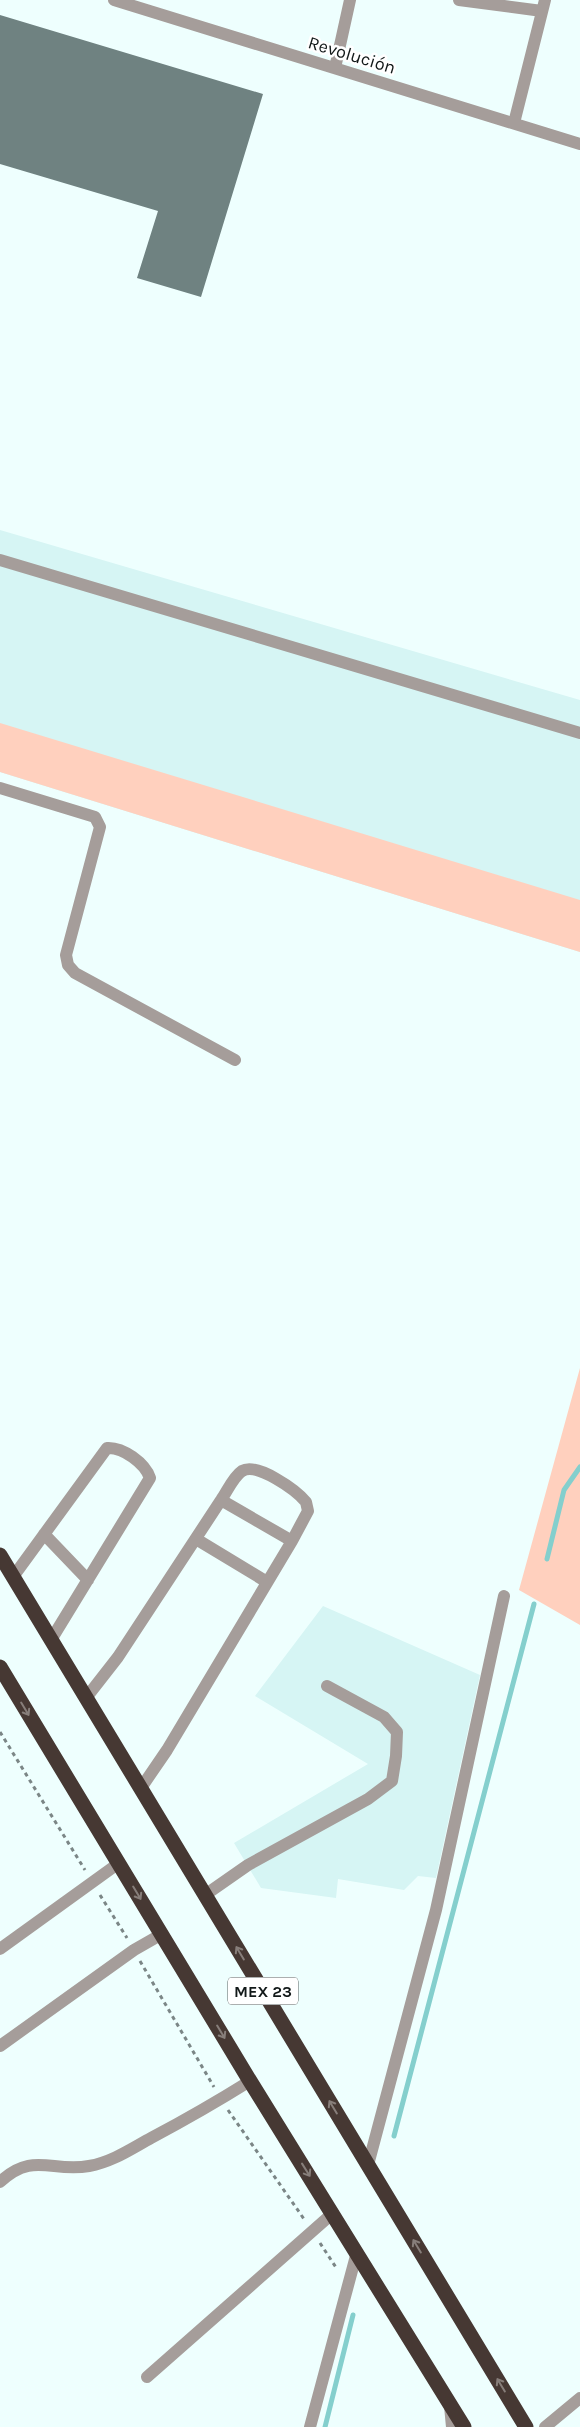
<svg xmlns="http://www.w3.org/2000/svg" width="580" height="2427" font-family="Karla,sans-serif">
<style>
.built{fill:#d6f5f4}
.green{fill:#ffd0be}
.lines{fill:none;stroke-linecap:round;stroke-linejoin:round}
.stream{stroke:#84cfcd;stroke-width:5}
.building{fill:#6f8281}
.path{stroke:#7b8686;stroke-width:3;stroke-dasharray:4 4;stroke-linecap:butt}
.minor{stroke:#a59d9a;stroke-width:12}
.highway{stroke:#463833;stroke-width:15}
.oneway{stroke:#877e7a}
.labels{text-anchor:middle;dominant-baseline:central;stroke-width:5;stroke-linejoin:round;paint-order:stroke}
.shield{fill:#fff;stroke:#595e5e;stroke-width:1}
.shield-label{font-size:16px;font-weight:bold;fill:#121919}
.street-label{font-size:18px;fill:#121919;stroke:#fff}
</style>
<rect width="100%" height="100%" fill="#eefffe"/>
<path class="built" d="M0,530L580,700V952L0,772Z
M323,1606L480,1675L436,1878L418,1876L404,1890L338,1879L336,1898L261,1888L234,1843L368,1764L255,1696Z"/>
<path class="green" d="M0,723L580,900V952L0,772Z
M580,1368V1625L519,1590Z"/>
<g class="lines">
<path class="stream" d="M547,1559L564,1490L580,1467
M394,2136L534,1604
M325,2427L353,2315"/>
</g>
<path class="building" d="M0,15L263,94L201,297L137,278L158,211L0,164Z"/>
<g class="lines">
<path class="path" d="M0,1732L85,1870
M100,1895L127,1938
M140,1961L214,2087
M228,2110L304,2219
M320,2243L337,2269"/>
<path class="minor" d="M114,0L580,144
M459,0L542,11
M335,68L350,0
M514,123L545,0
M0,560L580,733
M0,788L95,817L100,827L66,955L68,965L75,973L235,1060
M221,1500C227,1492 233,1477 242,1471C257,1462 296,1490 306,1502L308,1511L292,1541
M44,1534L88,1580
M196,1539L267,1582
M13,1577L107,1448C123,1447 145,1463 150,1478L51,1640
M86,1698L118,1657L221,1500L292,1541L167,1750L141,1788
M205,1895L248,1865L368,1799L392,1781L396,1756L397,1732L384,1717L327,1686
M0,1949L119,1863
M0,2046L134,1950L162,1934
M368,2165L436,1910L504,1596
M0,2182C33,2151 52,2173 89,2166C112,2162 131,2149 151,2138C185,2120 218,2101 250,2081
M147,2377L333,2213
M450,2406L452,2427
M310,2427L357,2252
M545,2427L580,2398"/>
<path class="highway" d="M0,1555L526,2427
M0,1667L250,2081L464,2427"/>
</g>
<defs><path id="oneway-shaft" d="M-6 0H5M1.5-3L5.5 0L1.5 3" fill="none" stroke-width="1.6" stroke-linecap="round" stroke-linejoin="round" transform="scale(1.25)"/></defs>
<g class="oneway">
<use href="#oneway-shaft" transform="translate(25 1709) rotate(59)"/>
<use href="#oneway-shaft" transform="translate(137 1893) rotate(59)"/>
<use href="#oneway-shaft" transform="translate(240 1953) rotate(-121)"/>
<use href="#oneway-shaft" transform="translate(221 2032) rotate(59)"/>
<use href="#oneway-shaft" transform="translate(333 2107) rotate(-121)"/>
<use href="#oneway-shaft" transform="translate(306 2170) rotate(58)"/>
<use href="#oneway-shaft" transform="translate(417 2246) rotate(-121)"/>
<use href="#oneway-shaft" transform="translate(501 2385) rotate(-121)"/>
</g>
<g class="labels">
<rect class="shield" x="228" y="1977.5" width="70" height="27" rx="4"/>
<g class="shield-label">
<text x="263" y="1991">MEX 23</text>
</g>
<g class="street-label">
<text transform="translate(352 55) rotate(17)">Revolución</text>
</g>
</g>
</svg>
